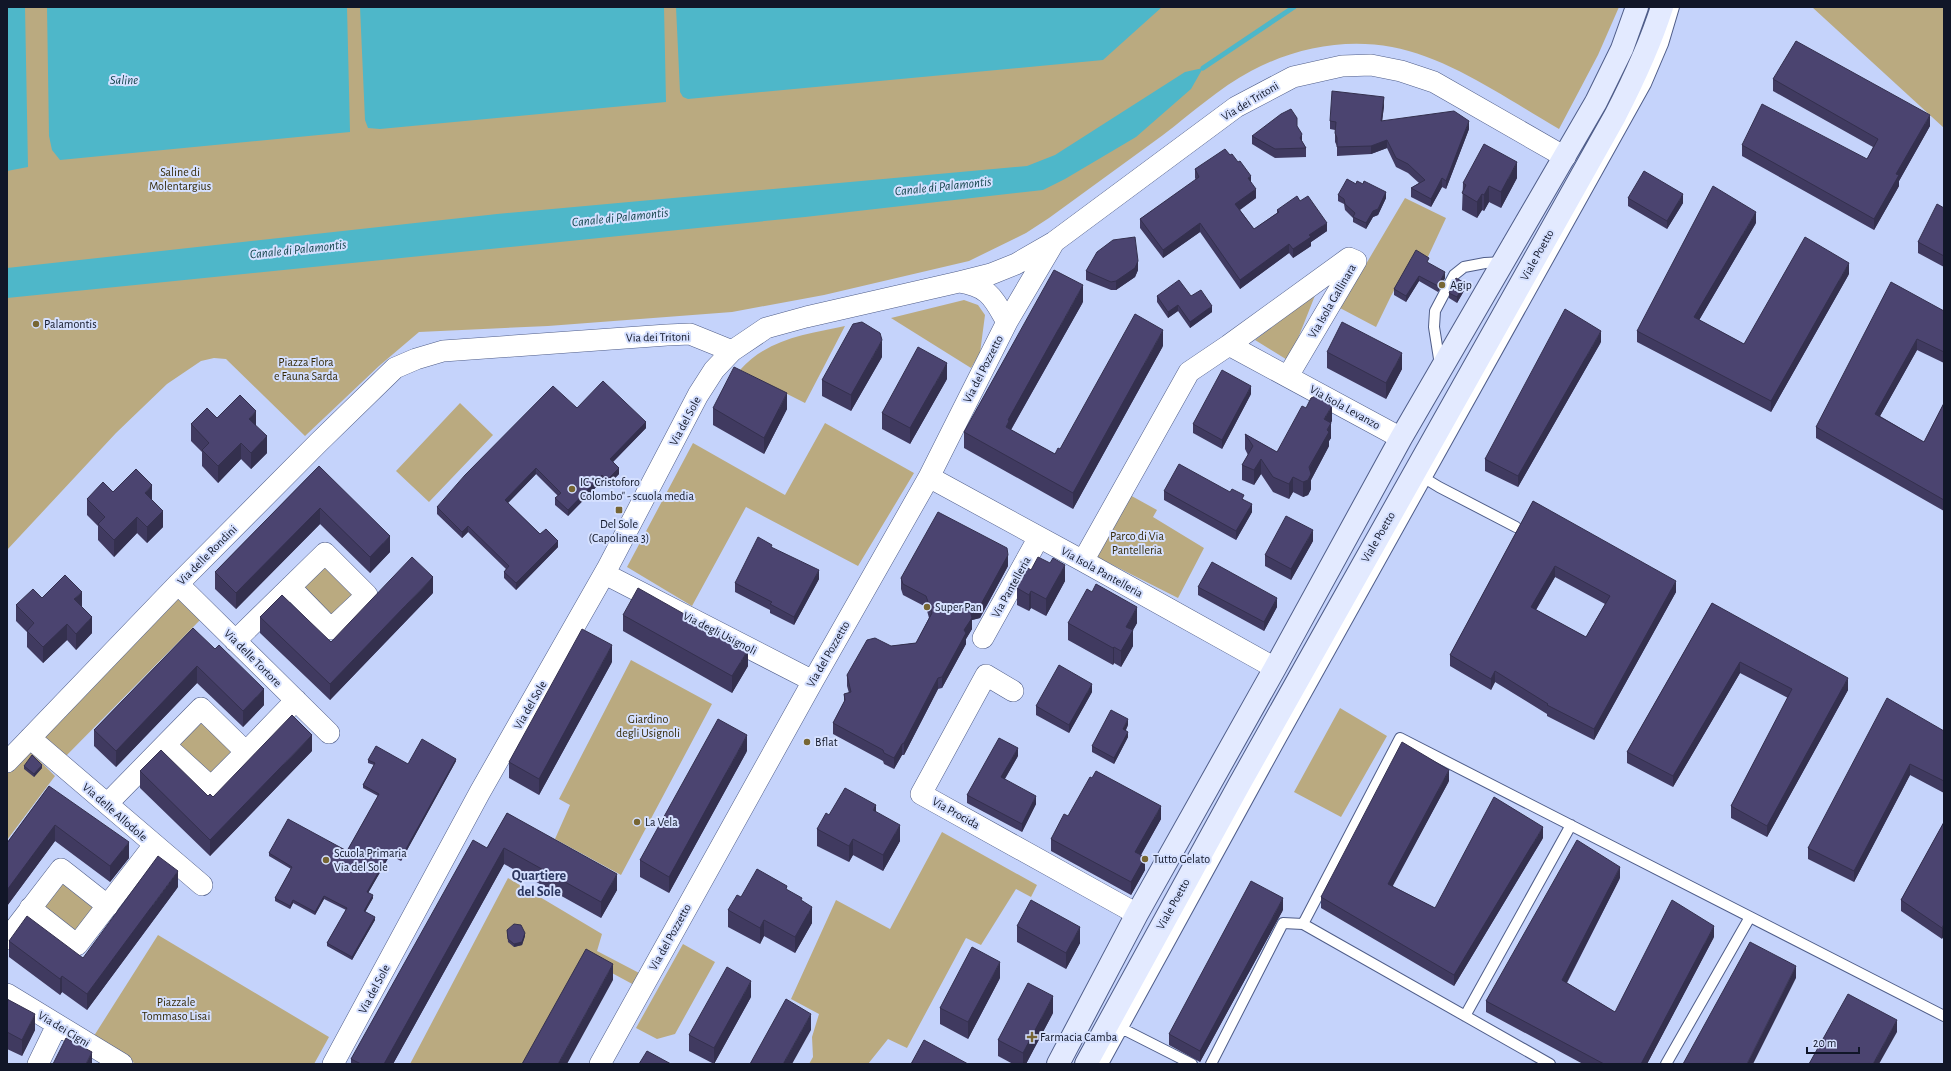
<svg xmlns="http://www.w3.org/2000/svg" width="1951" height="1071" font-family="'Alegreya Sans',sans-serif">
<style>
.green{fill:#baaa80}
.water{fill:#4eb7c9}
.lines{fill:none;stroke-linecap:round;stroke-linejoin:round}
.stream{stroke:#4eb7c9;stroke-width:5}
.service-casing{stroke:#4f5d89;stroke-width:12}
.minor-casing{stroke:#4f5d89;stroke-width:22}
.secondary-casing{stroke:#4f5d89;stroke-width:24}
.service{stroke:#fff;stroke-width:10}
.minor{stroke:#fff;stroke-width:21}
.secondary{stroke:#e3eaff;stroke-width:22}
.wall{fill:#403a60;fill-rule:evenodd}
.shaded-wall{fill:#34304e}
.building{fill:#4b4470;stroke:#34304e;fill-rule:evenodd}
.poi-dot{fill:#776634;stroke:#d5e0ff;stroke-width:1.5}
.labels{text-anchor:middle;dominant-baseline:central;stroke-width:4;stroke-linejoin:round;paint-order:stroke}
.street-label{font-size:12px;fill:#111628;stroke:#d5e0ff}
.park-label{font-size:12px;fill:#352a08;stroke:#d5e0ff}
.poi-label{font-size:12px;fill:#111628;stroke:#d5e0ff;text-anchor:start}
.water-label{font-size:13px;font-style:italic;fill:#16454d;stroke:#d5e0ff}
.quarter-label{font-size:14px;font-weight:bold;fill:#2c3760;stroke:#d5e0ff}
</style>
<rect width="100%" height="100%" fill="#c5d3fb"/>
<path class="green" d="M7,7H1619L1598,55L1559,129C1509,100 1448,57 1392,47C1344,38 1294,48 1251,71C1219,88 1192,113 1163,135C1125,163 1087,190 1049,218L1026,233L969,261L824,295L732,312L548,326L419,332L379,366L305,436L226,359L214,358L201,361L167,384L116,433L7,550Z
M1812,7H1944V128Z
M1405,198L1446,218L1426,261L1414,254L1391,296L1376,327L1340,308Z
M1316,293L1289,361L1255,340Z
M964,300L978,305L985,315L980,353L971,368L891,318Z
M845,326L805,403L740,370C767,339 807,334 845,326Z
M460,403L493,435L429,502L396,471Z
M825,423L914,473L858,566L746,507L692,606L627,567L693,443L785,495Z
M1128,494L1157,510L1153,517L1204,548L1178,598L1095,556Z
M327,559L361,594L330,625L297,588Z
M179,592L204,616L64,758L42,737Z
M631,660L712,704L621,875L555,839L570,805L559,799Z
M1340,708L1387,736L1341,817L1294,792Z
M201,712L241,753L211,782L170,744Z
M28,749L55,776L7,840V771Z
M942,832L1037,885L1031,897L1016,889L981,945L966,938L907,1048L888,1039L868,1064H809L813,1057L812,1037L819,1014L791,999L836,900L890,929Z
M62,874L100,905L73,937L36,908Z
M508,878L602,934L597,951L643,975L636,986L586,959L526,1064H410Z
M158,935L329,1037L314,1064H136L92,1039Z
M683,944L715,962L675,1034L657,1039L636,1028Z"/>
<path class="water" d="M7,7H25L28,167L7,171Z
M47,7H347L350,132L60,160L52,150L49,136Z
M360,7H664L666,102L380,129L368,128L365,120Z
M676,7H1162L1103,60L688,99L683,97L680,92Z
M1203,68L1191,89L1136,137L1065,179L1043,190L805,217L7,298V268L497,214L1027,166L1055,155L1185,72Z"/>
<g class="lines">
<path class="stream" d="M1203,68L1294,7"/>
<g class="service-casing">
<path id="service" d="M1440,365L1434,327L1435,311L1454,275L1464,267L1485,263L1504,262
M1421,476L1439,487L1516,527
M1303,924L1400,738L1944,1016
M1465,1016L1571,825
M1117,1026L1192,1064
M1103,1064L1281,739L1646,84L1663,44L1674,7
M1211,1064L1283,923L1303,924L1550,1064
M1666,1064L1750,917"/>
</g>
<g class="minor-casing">
<path id="minor" d="M959,282C990,287 993,298 1007,322
M1229,345L1349,258L1356,261L1288,376
M929,477L1083,561L1275,668
M1083,561L1189,372L1229,345L1401,438
M605,574L813,681
M178,584L329,733
M983,638L1039,537
M235,641L325,553L367,595L331,629L290,587
M1013,691L986,675L921,794L1137,914
M30,738L202,885
M165,745L211,787L246,752
M7,762L178,584L319,442L395,368L416,359L443,351L667,335L690,334L732,351
M107,804L201,708L246,752L296,700
M30,908L77,945L154,845
M7,939L61,869L108,906
M7,994L122,1064
M38,1064L57,1025
M333,1064L480,792L607,569L698,395L714,370L732,351L766,328L806,317L959,282L991,274L1016,264L1054,242L1236,107L1293,77L1342,66L1371,65L1401,71L1434,82L1565,157
M600,1064L813,681L929,477L1007,322L1053,244"/>
</g>
<g class="secondary-casing">
<path id="secondary" d="M1058,1064L1137,914L1275,668L1401,438L1596,102L1622,49L1637,7
M1086,1064L1239,785L1615,116C1633,81 1650,45 1662,7"/>
</g>
<use href="#service" class="service"/>
<use href="#minor" class="minor"/>
<use href="#secondary" class="secondary"/>
</g>
<path class="wall" d="M1773,79L1930,126L1899,181V186L1874,230L1742,156V145L1867,159L1873,147L1773,91Z
M1384,106L1382,121L1469,129L1446,189L1442,187L1431,207L1411,197V188L1419,183L1408,173L1396,167L1387,148L1371,154L1337,156V146L1335,142V130L1330,129V121Z
M1297,127L1302,141L1306,148V157L1275,158L1252,144V136Z
M1230,155L1251,182L1256,198L1240,210L1254,229L1277,213V210L1300,201L1327,231L1311,242V246L1293,258L1289,253L1240,289L1200,232L1163,258L1140,228V219L1196,180L1195,178V169Z
M1517,178L1501,208L1489,202L1484,211L1482,210L1477,218L1462,210L1463,183Z
M1356,184L1386,198L1378,215L1373,217L1366,229L1353,222V218L1345,210L1344,204L1338,201V195Z
M1628,198L1683,203L1667,229L1628,206Z
M1944,208V267L1918,253V242Z
M1756,223L1699,320L1744,344L1849,274L1771,412L1637,342V331Z
M1429,264L1445,278L1438,292L1419,281L1406,302L1394,295V289Z
M1138,270L1135,277L1116,290H1111L1086,280V271Z
M1465,289L1457,303L1449,298V293Z
M1157,296H1191L1212,312L1190,328L1178,311L1168,318L1157,302Z
M1083,302L1011,430L1055,454L1163,346L1073,509L964,448V432Z
M1944,311V363L1917,350L1880,416L1924,442L1944,403V511L1816,438V427Z
M1601,342L1518,487L1485,471V459Z
M1327,352L1402,369L1386,399L1327,368Z
M882,357L851,411L822,396V380Z
M947,379L910,444L882,429V413Z
M1251,394L1222,449L1193,433V424Z
M577,408L646,428L613,462L619,474L607,486L602,481L568,516L555,505V498L558,496L536,474L508,503L540,534L558,547L516,590L504,578V572L506,569L468,532L462,538L437,514V507Z
M713,408L787,409L764,454L713,425Z
M217,418L256,426L267,453L251,469L241,459L218,483L202,466V452L191,441V424Z
M1332,421L1331,423V438L1329,441V446L1311,480V489L1308,495L1303,497L1293,492L1289,499L1273,492L1261,474L1254,485L1242,480V465L1248,455L1245,449V434L1277,452Z
M319,466L390,552L370,573L320,524L236,609L215,589V572Z
M1164,491L1230,492L1244,500L1252,512L1236,540L1164,500Z
M113,492L152,500L163,527L147,543L137,533L114,557L98,540V526L87,515V499Z
M1533,501L1676,592L1594,740L1547,716V714L1495,682L1491,690L1450,666V655ZM1555,577L1605,604L1586,637L1536,610Z
M1313,541L1291,580L1265,566V555Z
M772,548L819,579L794,625L770,613V610L735,592V583Z
M1050,563L1065,581L1046,616L1031,608L1029,611L1017,605V588L1031,570Z
M1008,566L980,618L972,620V629L966,639V644L942,688L938,689L904,755H902L894,769L884,764L883,761L833,734V723L844,702V694L849,693L847,686V675L891,646L916,643L929,618L926,607L903,595L901,589V578Z
M1198,587L1277,607L1264,631L1198,595Z
M433,593L330,700L260,633V617L331,642Z
M42,598L82,607L92,633L76,650L67,640L43,663L27,647V632L16,621V605Z
M1712,603L1848,690L1767,837L1731,818V806L1788,698L1740,673L1673,787L1627,763V752Z
M623,615L748,666L732,693L623,631Z
M1068,623H1137L1133,630V646L1121,667L1114,663L1113,665L1068,640Z
M193,628L264,705L243,727L197,683L116,767L94,746V730Z
M612,662L539,795L509,778V762Z
M1092,692L1069,733L1036,715V706Z
M1128,725L1126,730L1128,737L1114,764L1092,752V746Z
M1944,731V793L1910,775L1854,882L1808,859V848Z
M312,751L210,856L140,788V771L208,796L213,797Z
M747,751L669,893L640,877V860Z
M1018,756L1005,779L1036,804L1022,832L967,803V795Z
M368,760L408,764L456,761L401,861L390,855L368,893L373,898L365,912L375,920L352,960L327,946V943L346,910L324,899L315,915L293,903L290,909L275,901V898L291,869L269,856V853L347,851L378,796L363,788V785L374,765L368,763Z
M24,766L42,768L34,777L24,769Z
M1449,781L1392,886L1435,908L1543,838L1454,986L1321,908V897Z
M49,786L129,858L110,882L55,841L7,906V843Z
M876,812L900,841L883,871L853,855L849,862L817,846V829Z
M507,813L617,890L601,918L504,864L393,1064H351V1059L487,848Z
M1068,816L1161,819L1141,855L1145,870L1131,895L1051,851V839Z
M1944,822L1942,939L1901,911V900Z
M1620,878L1567,983L1615,1012L1714,937L1647,1064H1583L1486,1012V1001Z
M178,887L87,1010L62,992L60,995L9,957V941L83,958Z
M787,890L802,901L812,923L795,953L764,936L760,944L728,927V910L741,897Z
M1283,910L1200,1062L1169,1045V1034Z
M1017,926L1080,943L1066,969L1017,942Z
M507,930L525,936L522,945L514,947L508,942Z
M1000,978L968,1039L940,1024V1008Z
M751,997L714,1064L689,1051V1035Z
M7,999L35,1030L22,1056L7,1049Z
M1053,1013L1026,1064H1013L998,1056V1040Z"/>
<path class="shaded-wall" d="M1384,97V106L1381,130V121Z
M1930,115V126L1899,181V186L1874,230V219L1896,174Z
M1469,121V129L1446,189V181Z
M1302,134V142L1300,138Z
M1387,140V148L1371,154V146Z
M1517,162V178L1501,208V192Z
M1251,176V184L1248,178Z
M1442,178V187L1431,207V199Z
M1489,186V202L1484,211V195Z
M1256,189V198L1235,213V204Z
M1386,192V198L1378,215L1373,217L1366,229V223L1373,211Z
M1482,194V210L1477,218V202Z
M1683,194V203L1667,229V221Z
M1756,212V223L1694,329V317Z
M1200,223V232L1163,258V250Z
M1327,223V231L1311,242V246L1293,258V249L1309,235Z
M1289,244V253L1240,289V280Z
M1138,261V270L1135,277L1116,290V281Z
M1849,263V274L1771,412V401Z
M1445,272V278L1438,292V286Z
M1419,276V281L1406,302V296Z
M1465,283V289L1457,303V297Z
M1083,285V302L1009,433L1006,427L1008,420Z
M1178,305V311L1168,318V312Z
M1212,306V312L1190,328V322Z
M1163,330V346L1073,509V493Z
M1601,331V342L1518,487V476Z
M1917,339V350L1875,425V414Z
M882,340V357L851,411V395Z
M1402,353V369L1386,399V383Z
M947,363V379L910,444V428Z
M1251,386V394L1222,449V440Z
M787,393V409L764,454V438Z
M1332,406V421L1324,434V419Z
M256,411V427L249,419Z
M646,422V428L610,465V459Z
M1331,423V438L1329,441V446L1311,480V489L1308,495L1303,497V482Z
M267,436V453L251,469V453Z
M241,443V459L218,483V466Z
M1261,459V474L1254,485V470Z
M536,468V474L505,506V500Z
M619,468V474L607,486V480Z
M602,475V481L568,516V510Z
M1293,477V492L1289,499V484Z
M152,485V501L145,493Z
M1252,504V512L1236,540V531Z
M320,508V524L236,609V593Z
M163,511V527L147,543V527Z
M137,517V533L114,557V540Z
M468,526V532L462,538V532Z
M1313,530V541L1291,580V569Z
M390,536V552L370,573V557Z
M558,541V547L516,590V583Z
M1008,555V566L980,618L972,620V629L966,639V644L942,688V677L964,630L970,610Z
M1065,565V581L1046,616V599Z
M1555,566V577L1531,618V607Z
M819,570V579L794,625V617Z
M433,577V593L330,700V684Z
M1676,581V592L1594,740V729Z
M1031,591V608L1029,611V595Z
M82,592V608L74,599Z
M1277,598V607L1264,631V622Z
M1137,607V623L1133,630V646L1121,667V651L1126,627Z
M92,617V633L76,650V634Z
M67,624V640L43,663V647Z
M612,645V662L539,795V779Z
M1114,647V663L1113,665V648Z
M748,650V666L732,693V676Z
M1740,662V673L1673,787V776Z
M197,666V683L116,767V751Z
M1495,671V682L1491,690V679Z
M938,678V689L904,755V743Z
M1848,678V690L1767,837V826Z
M1092,684V692L1069,733V725Z
M264,689V705L243,727V711Z
M1128,719V725L1123,735V729Z
M1128,732V737L1114,764V758Z
M312,735V751L210,856V840Z
M747,735V751L669,893V877Z
M902,744V755L894,769V758Z
M1018,748V756L1001,785V777Z
M456,759V761L401,861V858Z
M1910,764V775L1854,882V871Z
M42,765V768L34,777V774Z
M1449,770V781L1388,895V884Z
M1036,796V804L1022,832V824Z
M876,805V821L873,810Z
M1161,806V819L1135,865V852Z
M55,825V841L7,906V890Z
M900,825V841L883,871V855Z
M1543,827V838L1454,986V975Z
M853,839V855L849,862V846Z
M129,842V858L110,882V866Z
M504,848V864L393,1064H384Z
M390,852V855L367,895V892Z
M1145,857V870L1131,895V882Z
M1620,867V878L1562,991V980Z
M178,871V887L87,1010V994Z
M617,874V890L601,918V902Z
M373,895V898L364,914V911Z
M324,896V899L315,915V912Z
M1283,898V910L1200,1062V1051Z
M293,900V903L290,909V906Z
M812,907V923L795,953V937Z
M375,917V920L352,960V957Z
M764,920V936L760,944V928Z
M1944,924V936L1942,939V928Z
M1714,926V937L1647,1064H1641Z
M1080,927V943L1066,969V953Z
M525,933V936L522,945L514,947V944Z
M1000,962V978L968,1039V1022Z
M613,964V980L567,1064H558Z
M1796,966V978L1753,1064H1747Z
M62,976V992L60,995V979Z
M751,981V997L714,1064V1048Z
M1053,996V1013L1026,1064H1023V1053Z
M35,1014V1030L22,1056V1040Z
M811,1014V1030L792,1064H783Z
M1897,1020V1032L1879,1064H1873Z
M92,1052V1064H86Z"/>
<path class="building" d="M1796,41L1930,115L1896,174L1899,175L1874,219L1742,145L1762,104L1867,159L1878,139L1773,79Z
M1332,91L1384,97L1381,121L1454,111L1469,121L1446,181L1442,178L1431,199L1411,188L1425,180L1408,164L1396,158L1387,140L1371,146L1337,147V138L1335,133L1336,122L1330,121Z
M1291,109L1297,118V126L1302,134L1300,138L1306,148L1275,149L1252,136L1281,114Z
M1484,144L1517,162L1501,192L1489,186L1484,195L1482,194L1477,202L1462,193L1466,185L1463,183Z
M1225,149L1230,155L1232,154L1238,162L1240,161L1251,176L1248,178L1256,189L1235,204L1254,229L1279,212L1277,210L1297,196L1300,201L1308,196L1327,223L1309,235L1311,237L1293,249L1289,244L1240,280L1200,223L1163,250L1140,219L1199,177L1195,169Z
M1644,171L1683,194L1667,221L1628,198Z
M1347,179L1356,184L1357,181L1363,184L1364,181L1386,192L1378,209L1373,211L1366,223L1353,217L1355,213L1345,204L1344,199L1338,195Z
M1713,186L1756,212L1694,317L1744,344L1805,237L1849,263L1771,401L1637,331Z
M1937,204L1944,208V256L1918,242Z
M1135,237L1138,261L1135,268L1116,281L1111,282L1086,271L1097,252L1113,240Z
M1416,250L1429,258L1427,262L1445,272L1438,286L1419,276L1406,296L1394,289Z
M1054,270L1083,285L1008,420L1009,421L1006,427L1055,454L1058,448L1060,449L1135,314L1163,330L1073,493L964,432Z
M1456,278L1465,283L1457,297L1449,293Z
M1179,280L1191,296L1201,290L1212,306L1190,322L1178,305L1168,312L1157,296Z
M1891,282L1944,311V352L1917,339L1875,414L1924,442L1944,403V500L1816,427Z
M1565,309L1601,331L1518,476L1485,459Z
M862,322L880,333L882,340L851,395L822,380L853,324Z
M1342,322L1402,353L1386,383L1327,352Z
M918,347L947,363L910,428L882,413Z
M734,367L787,393L764,438L713,408Z
M1222,370L1251,386L1222,440L1193,424Z
M603,381L646,422L610,459L619,468L607,480L602,475L568,510L555,498L561,493L536,468L505,500L540,534L546,529L558,541L516,583L504,572L509,566L468,526L462,532L437,507L465,475L553,386L577,408Z
M240,395L256,411L249,419L267,436L251,453L241,443L218,466L202,450L209,443L191,424L207,408L217,418Z
M1318,395L1332,406L1324,419L1331,423L1327,430L1329,432L1309,467L1311,474L1308,480L1303,482L1293,477L1289,484L1273,477L1261,459L1254,470L1242,465L1253,446L1245,434L1277,452L1302,406L1306,408L1311,398Z
M1179,464L1230,492L1232,489L1244,495L1242,499L1252,504L1236,531L1164,491Z
M319,466L390,536L370,557L320,508L236,593L215,572Z
M136,469L152,485L145,493L163,511L147,527L137,517L114,540L98,524L105,517L87,499L103,482L113,492Z
M1533,501L1676,581L1594,729L1547,705L1548,704L1495,671L1491,679L1450,655ZM1555,566L1610,596L1586,637L1531,607Z
M938,512L1007,548L1008,555L980,606L970,610L972,618L964,630L966,633L942,677L938,678L904,743L902,744L894,758L884,753L883,750L833,723L845,700L844,694L851,692L847,675L867,640L875,638L891,646L916,643L932,613L926,596L903,584L901,578Z
M1286,516L1313,530L1291,569L1265,555Z
M758,537L772,545L771,547L819,570L794,617L770,604L772,602L735,583Z
M412,557L433,577L330,684L260,617L282,595L331,642Z
M1038,557L1050,563L1053,558L1065,565L1046,599L1031,591L1029,595L1017,588L1028,568L1031,570Z
M1212,562L1277,598L1264,622L1198,587Z
M65,575L82,592L74,599L92,617L76,634L67,624L43,647L27,631L34,623L16,605L33,589L42,598Z
M1096,584L1137,607L1126,627L1133,630L1121,651L1114,647L1113,648L1068,623L1087,589L1092,592Z
M638,588L748,650L732,676L623,615Z
M1712,603L1848,678L1767,826L1731,806L1792,689L1740,662L1673,776L1627,752Z
M193,628L215,649L219,645L264,689L243,711L197,666L116,751L94,730Z
M582,629L612,645L539,779L509,762Z
M1059,665L1092,684L1069,725L1036,706Z
M1887,698L1944,731V781L1910,764L1854,871L1808,848Z
M1111,710L1128,719L1123,729L1128,732L1114,758L1092,746Z
M292,715L312,735L210,840L140,771L161,750L208,796L210,794L213,797Z
M718,719L747,735L669,877L640,860Z
M999,738L1018,748L1001,777L1036,796L1022,824L967,795Z
M422,739L456,759L401,858L390,852L367,892L373,895L364,911L375,917L352,957L327,943L347,908L324,896L315,912L293,900L290,906L275,898L292,867L269,853L288,819L347,851L379,794L363,785L375,763L368,760L376,746L408,764Z
M1402,742L1449,770L1388,884L1435,908L1494,797L1543,827L1454,975L1321,897Z
M32,755L42,765L34,774L24,766Z
M1096,771L1161,806L1135,852L1145,857L1131,882L1051,839L1064,814L1068,816L1090,777L1092,778Z
M49,786L129,842L110,866L55,825L7,890V843Z
M845,788L876,805L873,810L900,825L883,855L853,839L849,846L817,829L826,813L829,815Z
M507,813L617,874L601,902L504,848L384,1064H361L351,1059L473,840L487,848Z
M1944,822V924L1942,928L1901,900Z
M1577,840L1620,867L1562,980L1615,1012L1672,900L1714,926L1641,1064H1604L1486,1001Z
M158,856L178,871L87,994L62,976L60,979L9,941L27,916L83,958Z
M757,869L787,886L786,889L802,898L801,900L812,907L795,937L764,920L760,928L728,910L737,895L741,897Z
M1251,881L1283,898L1200,1051L1169,1034Z
M1031,900L1080,927L1066,953L1017,926Z
M514,924L521,925L525,933L522,942L514,944L508,939L507,930Z
M1750,942L1796,966L1747,1064H1683Z
M972,947L1000,962L968,1022L940,1008Z
M586,949L613,964L558,1064H522Z
M727,967L751,981L714,1048L689,1035Z
M1028,983L1053,996L1023,1053L998,1040Z
M1848,994L1897,1020L1873,1064H1809Z
M7,999L35,1014L22,1040L7,1032Z
M786,999L811,1014L783,1064H750Z
M66,1038L92,1052L86,1064H53Z
M924,1040L968,1064H911Z
M647,1051L671,1064H639Z"/>
<g class="poi-dot">
<circle cx="1442" cy="285" r="4"/>
<circle cx="36" cy="324" r="4"/>
<circle cx="572" cy="489" r="4"/>
<rect x="615" y="506" width="8" height="8" rx="2"/>
<circle cx="927" cy="607" r="4"/>
<circle cx="807" cy="742" r="4"/>
<circle cx="637" cy="822" r="4"/>
<circle cx="1145" cy="859" r="4"/>
<circle cx="326" cy="860" r="4"/>
<path d="M1030 1031h4v4h4v4h-4v4h-4v-4h-4v-4h4z"/>
</g>
<g class="labels">
<g class="street-label">
<text transform="translate(1250 101) rotate(-31)">Via dei Tritoni</text>
<text transform="translate(1537 255) rotate(-61)">Viale Poetto</text>
<text transform="translate(1332 301) rotate(-60)">Via Isola Gallinara</text>
<text transform="translate(658 337) rotate(-1)">Via dei Tritoni</text>
<text transform="translate(983 369) rotate(-63)">Via del Pozzetto</text>
<text transform="translate(1345 407) rotate(29)">Via Isola Levanzo</text>
<text transform="translate(685 421) rotate(-62)">Via del Sole</text>
<text transform="translate(1378 537) rotate(-60)">Viale Poetto</text>
<text transform="translate(207 555) rotate(-45)">Via delle Rondini</text>
<text transform="translate(1102 572) rotate(29)">Via Isola Pantelleria</text>
<text transform="translate(1011 587) rotate(-61)">Via Pantelleria</text>
<text transform="translate(720 633) rotate(27)">Via degli Usignoli</text>
<text transform="translate(828 654) rotate(-60)">Via del Pozzetto</text>
<text transform="translate(253 658) rotate(45)">Via delle Tortore</text>
<text transform="translate(530 705) rotate(-60)">Via del Sole</text>
<text transform="translate(115 812) rotate(41)">Via delle Allodole</text>
<text transform="translate(956 813) rotate(29)">Via Procida</text>
<text transform="translate(1173 904) rotate(-61)">Viale Poetto</text>
<text transform="translate(670 937) rotate(-61)">Via del Pozzetto</text>
<text transform="translate(374 989) rotate(-62)">Via del Sole</text>
<text transform="translate(64 1029) rotate(31)">Via dei Cigni</text>
</g>
<g class="park-label">
<text x="180" y="172">Saline di<tspan x="180" dy="14">Molentargius</tspan></text>
<text x="306" y="362">Piazza Flora<tspan x="306" dy="14">e Fauna Sarda</tspan></text>
<text x="1137" y="536">Parco di Via<tspan x="1137" dy="14">Pantelleria</tspan></text>
<text x="648" y="719">Giardino<tspan x="648" dy="14">degli Usignoli</tspan></text>
<text x="176" y="1002">Piazzale<tspan x="176" dy="14">Tommaso Lisai</tspan></text>
</g>
<g class="poi-label">
<text x="1450" y="285">Agip</text>
<text x="44" y="324">Palamontis</text>
<text x="580" y="482">IC "Cristoforo<tspan x="580" dy="14">Colombo" - scuola media</tspan></text>
<text x="619" y="524" text-anchor="middle">Del Sole<tspan x="619" dy="14">(Capolinea 3)</tspan></text>
<text x="935" y="607">Super Pan</text>
<text x="815" y="742">Bflat</text>
<text x="645" y="822">La Vela</text>
<text x="334" y="853">Scuola Primaria<tspan x="334" dy="14">Via del Sole</tspan></text>
<text x="1153" y="859">Tutto Gelato</text>
<text x="1040" y="1037">Farmacia Camba</text>
</g>
<g class="water-label">
<text x="124" y="80">Saline</text>
<text transform="translate(943 187) rotate(-6)">Canale di Palamontis</text>
<text transform="translate(620 218) rotate(-6)">Canale di Palamontis</text>
<text transform="translate(298 250) rotate(-6)">Canale di Palamontis</text>
</g>
<g class="quarter-label">
<text x="539" y="876">Quartiere<tspan x="539" dy="16">del Sole</tspan></text>
</g>
</g>
<rect width="1951" height="1071" fill="none" stroke="#111628" stroke-width="16"/>
<path d="M1807 1047v6h52v-6" fill="none" stroke="#111628" stroke-width="2"/>
<text x="1813" y="1047" font-size="12" fill="#111628" stroke="#d5e0ff" stroke-width="3" paint-order="stroke">20 m</text>
</svg>
